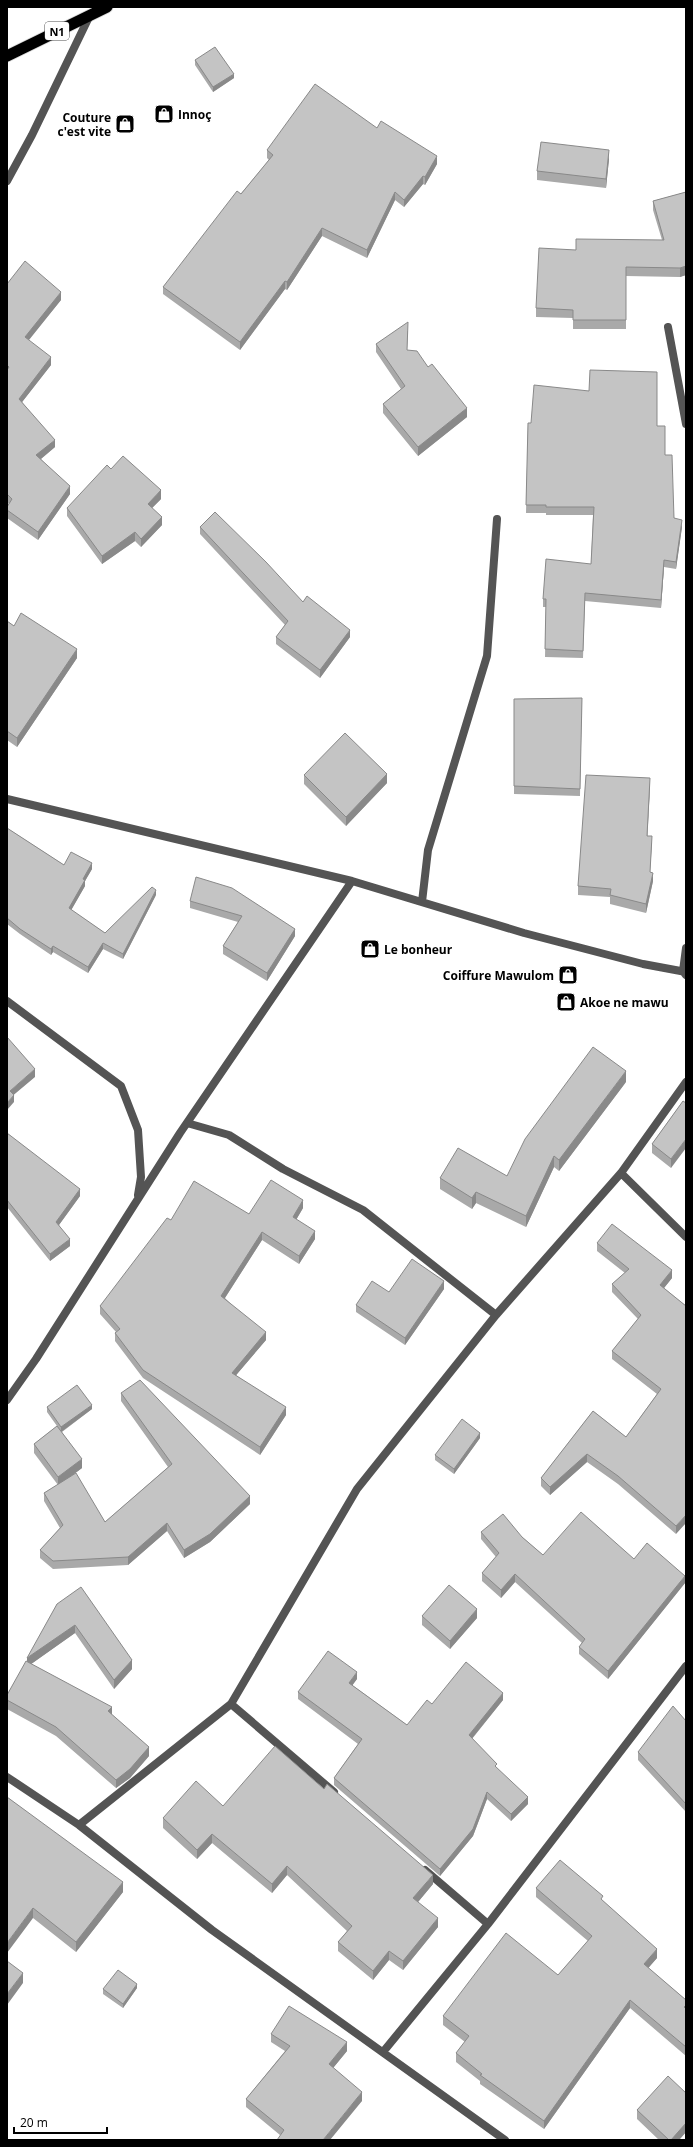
<svg xmlns="http://www.w3.org/2000/svg" width="693" height="2147" font-family="'Open Sans',sans-serif">
<style>
.lines{fill:none;stroke-linecap:round;stroke-linejoin:round}
.trunk-casing{stroke:#dbdbdb;stroke-width:13}
.minor{stroke:#545454;stroke-width:8}
.trunk{stroke:#000;stroke-width:11}
.wall{fill:#a9a9a9}
.shaded-wall{fill:#898989}
.building{fill:#c4c4c4;stroke:#898989}
.labels{text-anchor:middle;dominant-baseline:central;stroke-width:3.5;stroke-linejoin:round;paint-order:stroke}
.shield{fill:#fff;stroke:#4c4c4c;stroke-width:1}
.shield-label{font-size:11px;font-weight:bold;fill:#000}
.poi-label{font-size:12px;font-weight:bold;fill:#000;stroke:#fff;text-anchor:start}
</style>
<rect width="100%" height="100%" fill="#fff"/>
<g class="lines">
<g class="trunk-casing">
<path id="trunk" d="M7,56L107,7"/>
</g>
<path class="minor" d="M7,181L32,135L90,15
M668,327L686,424
M7,799L352,881L524,933L643,964L686,972
M422,902L428,850L487,656L497,519
M686,975L683,971L686,948
M7,1001L121,1086L138,1130L141,1177L138,1195
M187,1123L229,1135L283,1169L363,1210L496,1315
M621,1173L686,1237
M7,1400L36,1359L180,1133L352,881
M231,1704L334,1792
M7,1777L79,1825L212,1930L505,2140
M79,1825L231,1704L357,1489L496,1315L621,1173L686,1082
M425,1870L488,1924
M383,2052L488,1924L686,1666"/>
<use href="#trunk" class="trunk"/>
</g>
<path class="wall" d="M195,60L234,78L213,92L195,65Z
M377,128L437,164L425,185L423,184L404,207L395,200L367,258L322,236L287,290L285,289L240,350L163,294V287L269,160L267,158V150Z
M609,159L606,188L537,180V171Z
M686,192V275L680,277L626,276V329H573V318L536,317V308L576,250L662,240L653,210V201Z
M7,284L61,300L28,340L51,365L22,402L55,447L41,459L70,494L38,540L7,518V507L9,504L7,502Z
M408,331L407,350L428,367L467,417L418,456L383,413V404L401,389L376,352V344Z
M528,423L657,426L665,455L674,518L682,527L676,569L664,567L661,608L585,601L583,658L545,657L546,607H543V599L591,564L593,515H546V513H526Z
M111,469L161,499L152,508L162,525L141,547L135,541L102,564L67,516V508Z
M200,527L303,602L350,637L320,678L276,644V637L285,625L200,534Z
M7,621L14,626L77,658L17,747L7,740Z
M582,698L580,796L514,794V699Z
M304,775L387,783L346,826L304,784Z
M650,786L647,836L652,844L650,872L653,881L646,913L610,904V897L578,895V886Z
M7,828L64,865L92,869L85,881V886L71,910L105,933L156,895L123,959L103,949L88,973L53,952L51,955L20,934L7,924Z
M190,901L295,929V936L267,981L223,954V946L238,922L190,908Z
M626,1082L559,1171L554,1167L526,1227L476,1203L472,1209L440,1189V1178L507,1176Z
M683,1101L671,1168L652,1153V1144Z
M7,1133L80,1196L59,1225L70,1246L50,1261L7,1207Z
M303,1208L296,1220L315,1239L299,1264L262,1240L225,1298L266,1340L236,1375L286,1415L260,1455L143,1378L115,1341V1333L116,1332L100,1314V1306L171,1220L249,1214Z
M597,1243L672,1278L664,1288L686,1306L676,1534L618,1484L587,1462L550,1495L541,1486V1478L593,1411L626,1437L657,1394L612,1359V1351L638,1319L612,1292V1284L625,1273L597,1251Z
M444,1289L405,1345L356,1312V1305L389,1292Z
M121,1393L250,1504L210,1542L184,1558L167,1531L128,1565L53,1569L40,1558V1550L60,1528L44,1501V1493L58,1485L34,1453V1444L57,1426L47,1412V1407L92,1409L62,1432L82,1468L70,1477L105,1522L168,1467L121,1401Z
M480,1438L454,1474L435,1460V1455Z
M481,1532L522,1537L543,1555L634,1559L685,1583L608,1679L579,1654V1647L582,1643L515,1582L501,1598L482,1581V1573L496,1557L481,1539Z
M57,1604L132,1669L114,1689L75,1633L31,1664L112,1715L149,1756L130,1778L116,1788L56,1736L7,1709V1695L27,1662Z
M422,1616L477,1618L450,1649L422,1625Z
M357,1679L352,1685L407,1725L432,1704L503,1700L472,1739L528,1804L511,1821L487,1799L473,1836L440,1876L334,1785V1778L358,1744L298,1699V1692Z
M686,1721V1812L638,1760V1752Z
M7,1797L123,1892L76,1952L33,1918Z
M223,1806L433,1884L418,1902L438,1927L403,1970L389,1960L373,1980L338,1951V1942L347,1931L287,1875L272,1893L212,1843L197,1859L163,1828V1818Z
M536,1888L603,1901L657,1958L648,1968L686,2000V2056L630,2008L544,2129L480,2084V2081L456,2062V2053L465,2042L443,2025V2016L558,1975L588,1941L536,1897Z
M137,1988L123,2008L103,1994V1989Z
M271,2034L347,2051L333,2068L362,2101L280,2135L246,2107V2099L285,2051L271,2042Z
M686,2093V2132L679,2140H659L637,2119V2110Z"/>
<path class="shaded-wall" d="M234,74V78L213,92V87Z
M609,150V159L606,188V179Z
M437,156V164L425,185V177Z
M423,176V184L404,207V200Z
M395,192V200L367,258V250Z
M322,228V236L287,290V282Z
M686,266V275L680,277V268Z
M285,281V289L240,350V342Z
M61,292V300L25,345V337Z
M51,357V365L19,406V399Z
M467,408V417L418,456V447Z
M55,440V447L36,463V455Z
M70,486V494L38,540V532Z
M161,490V499L148,512V504Z
M162,517V525L141,547V539Z
M682,520V527L676,569V562Z
M135,532V541L102,564V556Z
M664,560V567L661,608V600Z
M350,630V637L320,678V670Z
M77,649V658L17,747V738Z
M387,774V783L346,826V817Z
M650,778V786L647,844V836Z
M92,863V869L85,881V886L69,914V908L83,879Z
M653,873V881L646,913V904Z
M156,890V895L123,959V954Z
M295,929V936L267,981V973Z
M103,943V949L88,973V967Z
M53,946V952L51,955V949Z
M35,1069V1077L10,1098V1091Z
M626,1071V1082L559,1171V1160Z
M14,1095V1102L7,1110V1103Z
M686,1139V1148L671,1168V1159Z
M554,1156V1167L526,1227V1216Z
M80,1189V1196L56,1229V1222Z
M476,1192V1203L472,1209V1198Z
M303,1200V1208L293,1225V1217Z
M315,1231V1239L299,1264V1256Z
M262,1232V1240L221,1304V1296Z
M70,1239V1246L50,1261V1254Z
M672,1270V1278L660,1293V1285Z
M444,1281V1289L405,1345V1338Z
M266,1332V1340L232,1380V1373Z
M92,1405V1409L61,1432V1427Z
M286,1407V1415L260,1455V1447Z
M480,1433V1438L454,1474V1469Z
M587,1454V1462L550,1495V1487Z
M82,1459V1468L58,1486V1477Z
M250,1496V1504L210,1542L184,1558V1550Z
M686,1515V1523L676,1534V1526Z
M167,1523V1531L128,1565V1557Z
M515,1574V1582L501,1598V1590Z
M685,1576V1583L608,1679V1671Z
M477,1609V1618L450,1649V1641Z
M75,1625V1633L27,1667V1658Z
M132,1660V1669L114,1689V1680Z
M357,1672V1679L349,1690V1683Z
M503,1693V1700L469,1742V1735Z
M112,1707V1716L108,1711Z
M149,1747V1756L130,1778L116,1788V1780Z
M487,1792V1799L473,1836L440,1876V1869Z
M528,1797V1804L511,1821V1814Z
M212,1834V1843L197,1859V1850Z
M287,1866V1875L272,1893V1884Z
M433,1875V1884L413,1908V1898Z
M123,1882V1892L76,1952V1942Z
M33,1908V1918L7,1953V1943Z
M438,1918V1927L403,1970V1961Z
M657,1949V1958L644,1973V1964Z
M389,1951V1960L373,1980V1971Z
M23,1973V1983L7,2005V1994Z
M137,1984V1988L123,2008V2004Z
M630,2000V2008L544,2129V2121Z
M347,2042V2051L329,2073V2064Z
M362,2092V2101L330,2140H323Z
M686,2123V2132L679,2140H671Z"/>
<path class="building" d="M215,47L234,74L213,87L195,60Z
M315,84L377,128L381,121L437,156L425,177L423,176L404,200L395,192L367,250L322,228L287,282L285,281L240,342L163,287L237,191L241,194L273,155L267,150Z
M541,142L609,150L606,179L537,171Z
M686,192V266L680,268L626,267V320H573V310L536,308L539,248L576,250V239L664,240L653,201Z
M25,261L61,292L25,337L51,357L19,399L55,440L36,455L70,486L38,532L7,510V507L12,499L7,494V370L9,367L7,365V284Z
M408,322L407,350L417,351L428,367L432,364L467,408L418,447L383,404L405,386L376,344Z
M590,370L657,372V426H665V455H672L674,518L682,520L676,562L664,560L661,600L585,593L583,651L545,649L546,599H543L546,559L591,564L594,507H546V505H526L528,423H531L534,385L589,391Z
M123,456L161,490L148,504L162,517L141,539L135,532L102,556L67,508L107,465L111,469Z
M215,512L266,562L303,602L307,596L350,630L320,670L276,637L288,621L200,527Z
M21,613L77,649L17,738L7,731V621L14,626Z
M582,698L580,789L514,786V699Z
M345,733L387,774L346,817L304,775Z
M586,775L650,778L647,836H652L650,872L653,873L646,904L610,895L611,889L578,886Z
M7,828L64,865L71,852L92,863L83,879L85,880L69,908L105,933L152,887L156,890L123,954L103,943L88,967L53,946L51,949L20,929L7,918Z
M196,877L232,888L295,929L267,973L223,946L242,916L190,901Z
M7,1037L35,1069L10,1091L14,1095L7,1103Z
M593,1047L626,1071L559,1160L554,1156L526,1216L476,1192L472,1198L440,1178L458,1148L507,1176L525,1139Z
M683,1101L686,1103V1139L671,1159L652,1144Z
M7,1133L80,1189L56,1222L70,1239L50,1254L7,1200Z
M271,1180L303,1200L293,1217L315,1231L299,1256L262,1232L221,1296L266,1332L232,1373L286,1407L260,1447L143,1370L115,1333L120,1329L100,1306L167,1218L171,1220L194,1181L249,1214Z
M612,1224L672,1270L660,1285L686,1306V1515L676,1526L618,1476L587,1454L550,1487L541,1478L593,1411L626,1437L661,1389L612,1351L641,1315L612,1284L629,1269L597,1243Z
M412,1259L444,1281L405,1338L356,1305L372,1281L389,1292Z
M140,1380L250,1496L210,1534L184,1550L167,1523L128,1557L53,1561L40,1550L63,1525L44,1493L76,1473L105,1522L172,1464L121,1393Z
M77,1385L92,1405L61,1427L47,1407Z
M462,1419L480,1433L454,1469L435,1455Z
M57,1426L82,1459L58,1477L34,1444Z
M581,1512L634,1559L647,1543L685,1576L608,1671L579,1647L585,1639L515,1574L501,1590L482,1573L499,1553L481,1532L503,1514L522,1537L543,1555Z
M449,1585L477,1609L450,1641L422,1616Z
M81,1587L132,1660L114,1680L75,1625L27,1658L57,1604Z
M328,1651L357,1672L349,1683L407,1725L427,1700L432,1704L466,1662L503,1693L469,1735L497,1764L495,1766L528,1797L511,1814L487,1792L473,1829L440,1869L334,1778L362,1739L298,1692Z
M26,1661L112,1707L108,1711L149,1747L130,1769L116,1780L56,1727L7,1700V1695Z
M673,1706L686,1721V1804L638,1752Z
M275,1746L324,1789L327,1784L433,1875L413,1898L438,1918L403,1961L389,1951L373,1971L338,1942L352,1926L287,1866L272,1884L212,1834L197,1850L163,1818L196,1781L223,1806Z
M7,1797L123,1882L76,1942L33,1908L7,1943Z
M560,1860L603,1896L601,1899L657,1949L644,1964L686,2000V2005L684,2007L686,2009V2047L630,2000L544,2121L480,2075L482,2074L456,2053L469,2036L443,2016L506,1933L558,1975L592,1936L536,1888Z
M7,1961L23,1973L7,1994Z
M118,1970L137,1984L123,2004L103,1989Z
M289,2006L347,2042L329,2064L362,2092L323,2140H277L284,2130L246,2099L290,2046L271,2034Z
M668,2076L686,2093V2123L671,2140H669L637,2110Z"/>
<defs>
<g id="shop-square" transform="scale(1)"><rect x="-9" y="-9" width="18" height="18" rx="4" fill="#000" stroke="#fff"/><path d="M-5-2.5h2.3a2.7 3.5 0 0 1 5.4 0H5L5.5 6h-11ZM-1.5-2.5h3a1.5 2.3 0 0 0-3 0Z" fill="#fff"/></g>
</defs>
<g fill-rule="evenodd">
<use href="#shop-square" x="164" y="114"/>
<use href="#shop-square" x="125" y="124"/>
<use href="#shop-square" x="370" y="949"/>
<use href="#shop-square" x="568" y="975"/>
<use href="#shop-square" x="566" y="1002"/>
</g>
<g class="labels">
<rect class="shield" x="45" y="22" width="24" height="18" rx="3"/>
<g class="shield-label">
<text x="57" y="31">N1</text>
</g>
<g class="poi-label">
<text x="178" y="114">Innoç</text>
<text x="111" y="117" text-anchor="end">Couture<tspan x="111" dy="14">c'est vite</tspan></text>
<text x="384" y="949">Le bonheur</text>
<text x="554" y="975" text-anchor="end">Coiffure Mawulom</text>
<text x="580" y="1002">Akoe ne mawu</text>
</g>
</g>
<rect width="693" height="2147" fill="none" stroke="#000000" stroke-width="16"/>
<path d="M14 2127v6h93v-6" fill="none" stroke="#000000" stroke-width="2"/>
<text x="20" y="2127" font-size="12" fill="#000000" stroke="#ffffff" stroke-width="3" paint-order="stroke">20 m</text>
</svg>
